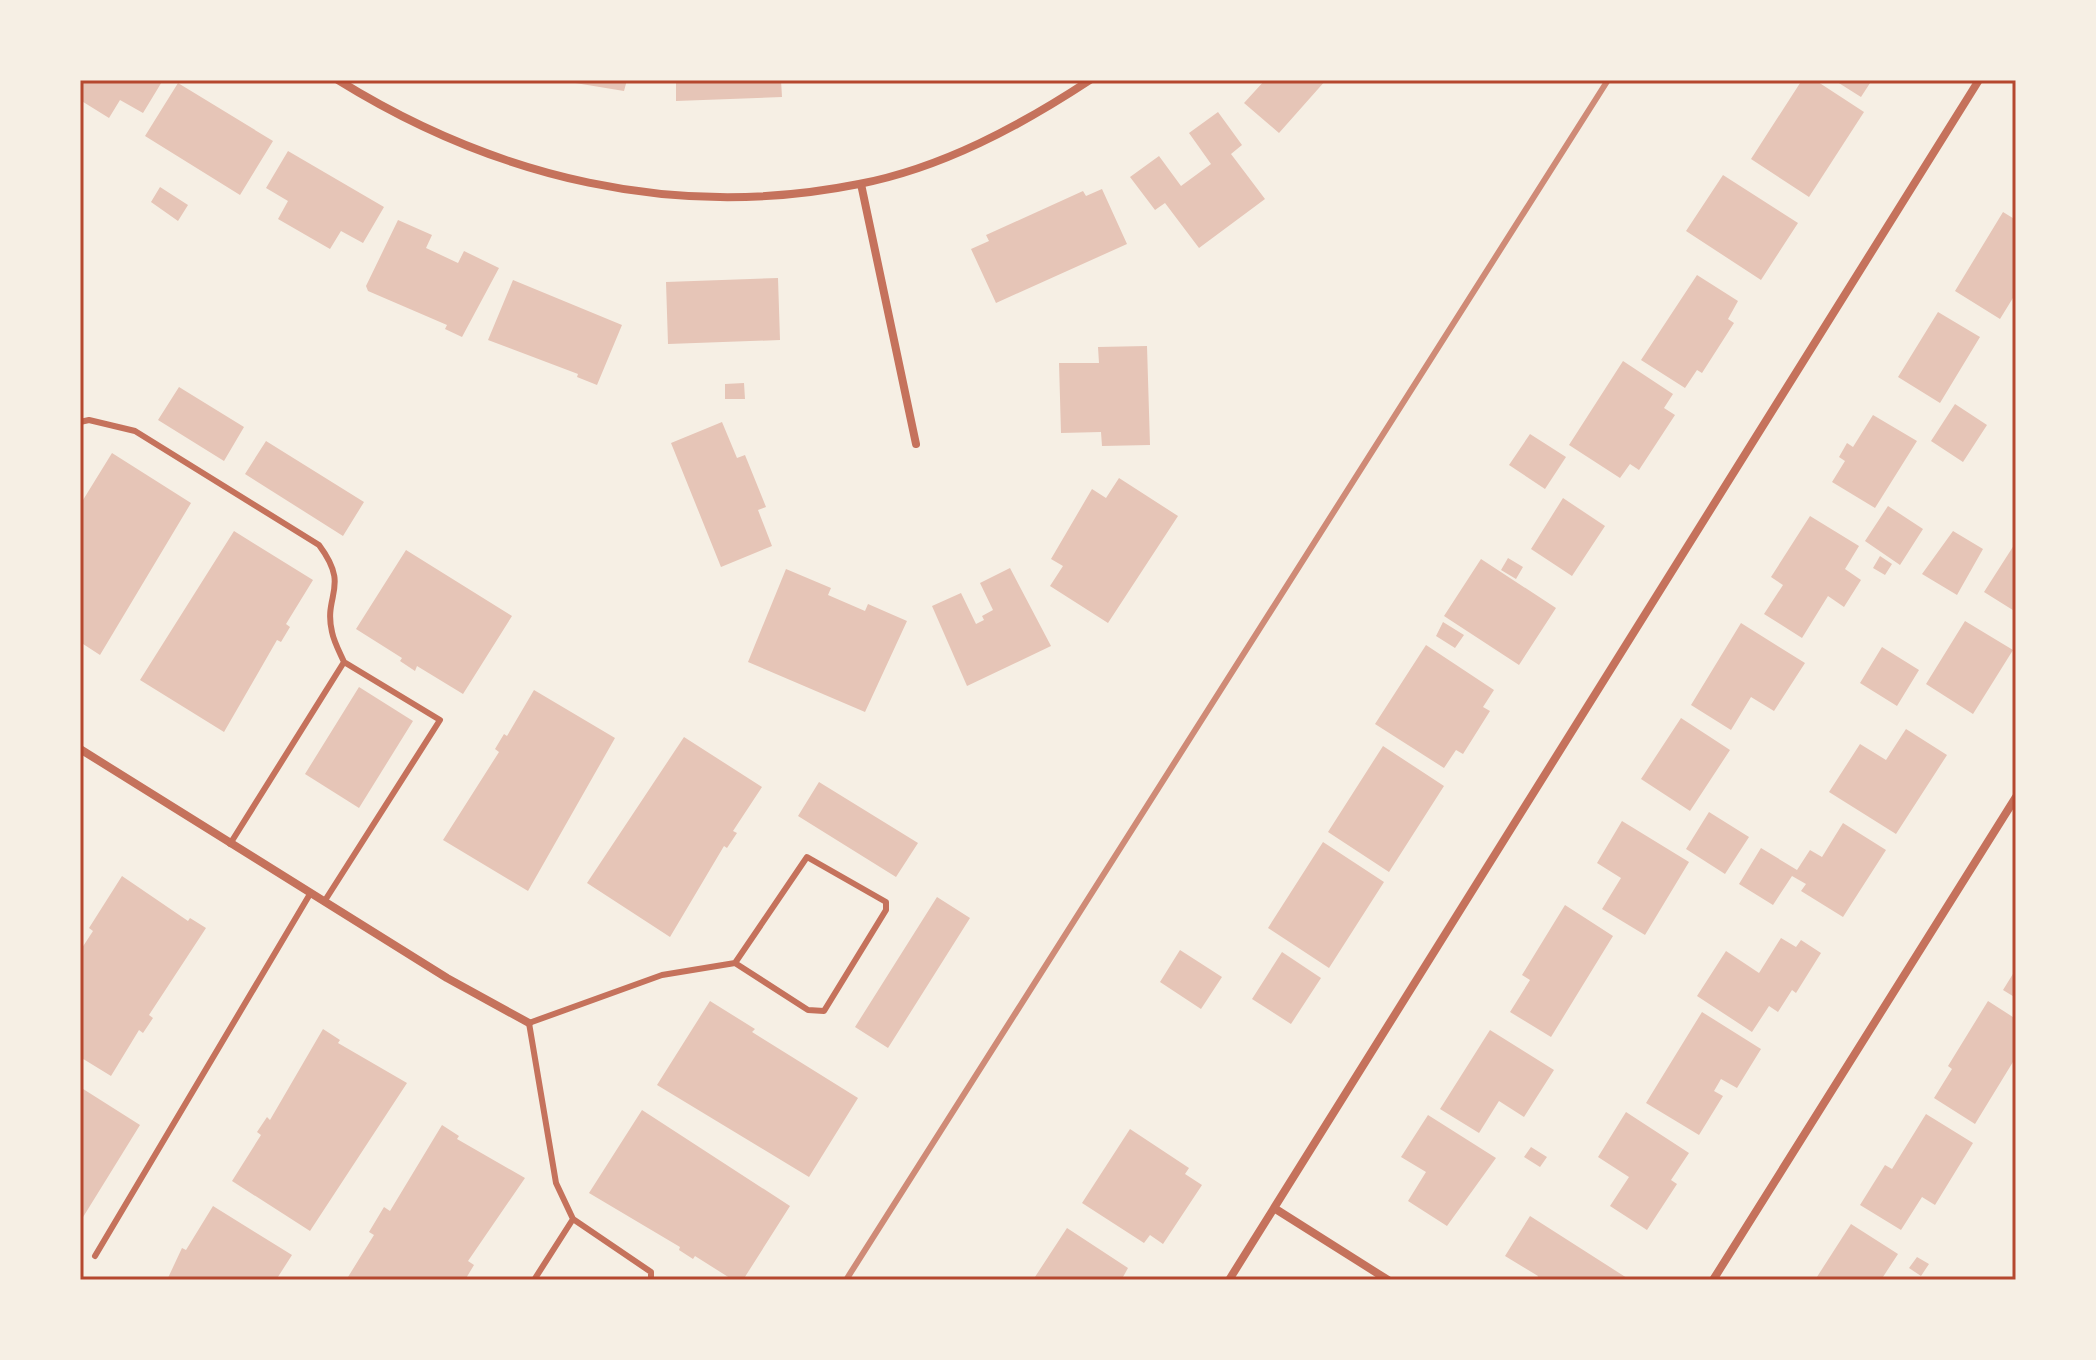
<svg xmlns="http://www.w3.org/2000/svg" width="2096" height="1360" font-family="'Fira Sans',sans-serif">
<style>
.building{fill:#e6c5b7}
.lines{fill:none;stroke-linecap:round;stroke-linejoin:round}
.service{stroke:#c5725c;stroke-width:6}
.minor{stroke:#c5725c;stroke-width:8}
.rail{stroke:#cf8b77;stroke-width:6}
.neatline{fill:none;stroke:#b5482f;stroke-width:3}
</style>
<rect width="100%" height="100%" fill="#f6efe4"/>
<path class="building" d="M80,80H163L143,113L120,100L109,118L80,100Z
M557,80H627L624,91Z
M676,80H781L782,97L676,101Z
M1265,80H1326L1279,133L1244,103Z
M1802,80H1815L1864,112L1809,197L1751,159Z
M1834,80H1872L1861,97Z
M178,83L273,141L240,195L145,136Z
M1218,112L1242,145L1231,154L1265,199L1199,248L1165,203L1155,210L1130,177L1159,156L1181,186L1211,164L1189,133Z
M288,151L384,207L363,243L341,231L330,249L278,219L288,201L266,188Z
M1723,175L1798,223L1761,280L1686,231Z
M160,187L188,205L178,221L151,202Z
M1102,189L1127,244L996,303L971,249L989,241L986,235L1083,191L1086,196Z
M2003,212L2016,220V293L2000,319L1955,291Z
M398,220L432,235L426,248L458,263L464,251L499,268L462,337L445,329L447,325L368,291L366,286Z
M1697,275L1738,301L1728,319L1734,323L1702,373L1697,370L1685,388L1641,360Z
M778,278L780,340L668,344L666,282Z
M513,280L622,325L597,385L577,377L578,374L488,340Z
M1938,312L1980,337L1940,403L1898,377Z
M1147,346L1150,445L1102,446L1101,432L1061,433L1059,363H1099L1098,347Z
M1623,361L1673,394L1664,408L1675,415L1639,470L1630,464L1620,478L1569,445Z
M744,383L745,399H725V384Z
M179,387L244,427L224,461L158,420Z
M1955,404L1987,425L1963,462L1931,441Z
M1873,415L1917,441L1875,508L1832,482L1845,461L1839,457L1847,443L1853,447Z
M722,422L737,458L745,455L766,507L758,510L772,546L721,567L671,443Z
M1530,434L1566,457L1545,489L1509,465Z
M266,441L364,502L343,536L245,474Z
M112,453L191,503L100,655L80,642V498L83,500Z
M1119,478L1178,516L1108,623L1050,586L1063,566L1051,559L1092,489L1106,498Z
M1563,498L1605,526L1572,576L1531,549Z
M1888,506L1923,529L1900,565L1865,541Z
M1810,516L1859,546L1845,569L1861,580L1844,607L1828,596L1802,638L1764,614L1783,585L1771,577Z
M234,531L313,580L286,624L290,627L281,642L277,640L224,732L140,680Z
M1953,531L1983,549L1957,595L1922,574Z
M2016,542V612L1984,592Z
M406,550L512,616L463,694L417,666L415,671L400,661L402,658L356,629Z
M1880,556L1892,564L1885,575L1873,568Z
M1508,558L1523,567L1516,579L1501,570Z
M1481,559L1556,608L1519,665L1444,616Z
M1010,568L1051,646L967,686L932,606L961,593L976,624L984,620L982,616L993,610L980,583Z
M786,569L831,588L828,595L865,611L868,604L907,621L865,712L748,662Z
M1965,621L2013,650L1973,714L1926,684Z
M1443,622L1464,635L1455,648L1436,636Z
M1741,623L1805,663L1774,711L1751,697L1731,730L1691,705Z
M1426,645L1494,690L1483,707L1490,711L1463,754L1456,750L1444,768L1375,724Z
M1882,647L1919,670L1897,706L1860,683Z
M359,687L413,721L359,808L305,774Z
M534,690L615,738L528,891L443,840L499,752L495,749L504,734L507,736Z
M1681,718L1730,750L1690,811L1641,779Z
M1906,729L1947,755L1896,834L1829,792L1860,744L1886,760Z
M684,737L762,787L733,831L737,833L727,848L724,846L670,937L587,883Z
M1383,746L1444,786L1389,872L1328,832Z
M819,782L918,843L896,877L798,816Z
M1709,812L1749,837L1725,874L1686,849Z
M1622,821L1689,862L1645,935L1602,909L1621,878L1597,863Z
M1843,823L1886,850L1843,917L1801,891L1806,884L1792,876L1773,905L1739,884L1761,848L1797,870L1810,850L1822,857Z
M1323,842L1384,882L1329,968L1268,928Z
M122,876L188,921L190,918L206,928L149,1015L153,1018L143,1033L139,1030L111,1076L80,1057V951L93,931L89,928Z
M937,897L970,918L888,1048L855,1027Z
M1565,905L1613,936L1551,1037L1510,1012L1530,980L1522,975Z
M1781,938L1796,947L1801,940L1821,953L1796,993L1792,990L1778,1012L1769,1006L1752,1032L1697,996L1726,951L1759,973Z
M1180,950L1222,977L1201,1009L1160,982Z
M1282,952L1321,978L1291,1024L1252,999Z
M2016,969V998L2003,990Z
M710,1001L755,1029L752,1032L858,1098L809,1177L657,1085Z
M1988,1001L2016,1019V1057L1975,1124L1934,1098L1952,1069L1948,1066Z
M1702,1012L1761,1049L1737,1088L1721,1079L1714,1091L1723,1096L1699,1135L1646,1103Z
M323,1029L340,1040L338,1043L407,1083L310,1231L232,1181L261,1135L257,1132L267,1117L270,1120Z
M1490,1030L1554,1070L1524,1117L1499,1101L1479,1133L1440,1109Z
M80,1087L140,1125L80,1222Z
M642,1110L790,1206L743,1280H733L695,1256L693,1259L679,1250L680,1247L589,1193Z
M1626,1112L1689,1153L1671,1180L1677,1184L1647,1230L1610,1206L1629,1177L1598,1157Z
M1926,1114L1973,1143L1935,1205L1922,1197L1901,1230L1860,1205L1885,1165L1892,1169Z
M1428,1115L1496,1158L1447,1226L1408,1201L1426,1172L1401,1157Z
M442,1125L459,1136L457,1139L525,1178L468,1261L474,1265L465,1280H353L348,1277L374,1235L369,1232L384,1207L390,1211Z
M1130,1129L1189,1168L1185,1174L1202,1185L1163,1244L1150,1235L1144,1243L1082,1203Z
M1531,1147L1547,1157L1540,1167L1524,1157Z
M213,1206L292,1255L276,1280H167L182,1248L186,1250Z
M1530,1216L1627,1278L1626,1280H1536L1538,1276L1505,1256Z
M1851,1224L1898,1254L1881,1280H1815Z
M1067,1228L1128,1268L1123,1277L1128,1280H1033Z
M1917,1257L1929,1264L1921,1276L1909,1268Z"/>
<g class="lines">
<path class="service" d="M80,422L89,420L135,431L319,545C351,588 323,594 332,632C334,642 340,653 344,662
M230,844L344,662L440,720L324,902
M95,1256L310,894
M534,1280L573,1219
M651,1280V1272L573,1219L556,1183L529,1023L662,975L735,963L807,857L886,902V910L824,1011L808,1010L735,963"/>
<path class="minor" d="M338,80C496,178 675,221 859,184C942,168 1020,126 1090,80
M861,184L916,444
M80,749L447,978L529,1023
M1274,1208L1388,1280
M1229,1280L1979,80
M1713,1280L2016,797"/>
<path class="rail" d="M846,1280L1608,80"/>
</g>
<rect width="2096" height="1360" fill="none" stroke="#f6efe4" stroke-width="164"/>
<rect x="82" y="82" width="1932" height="1196" class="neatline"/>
</svg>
